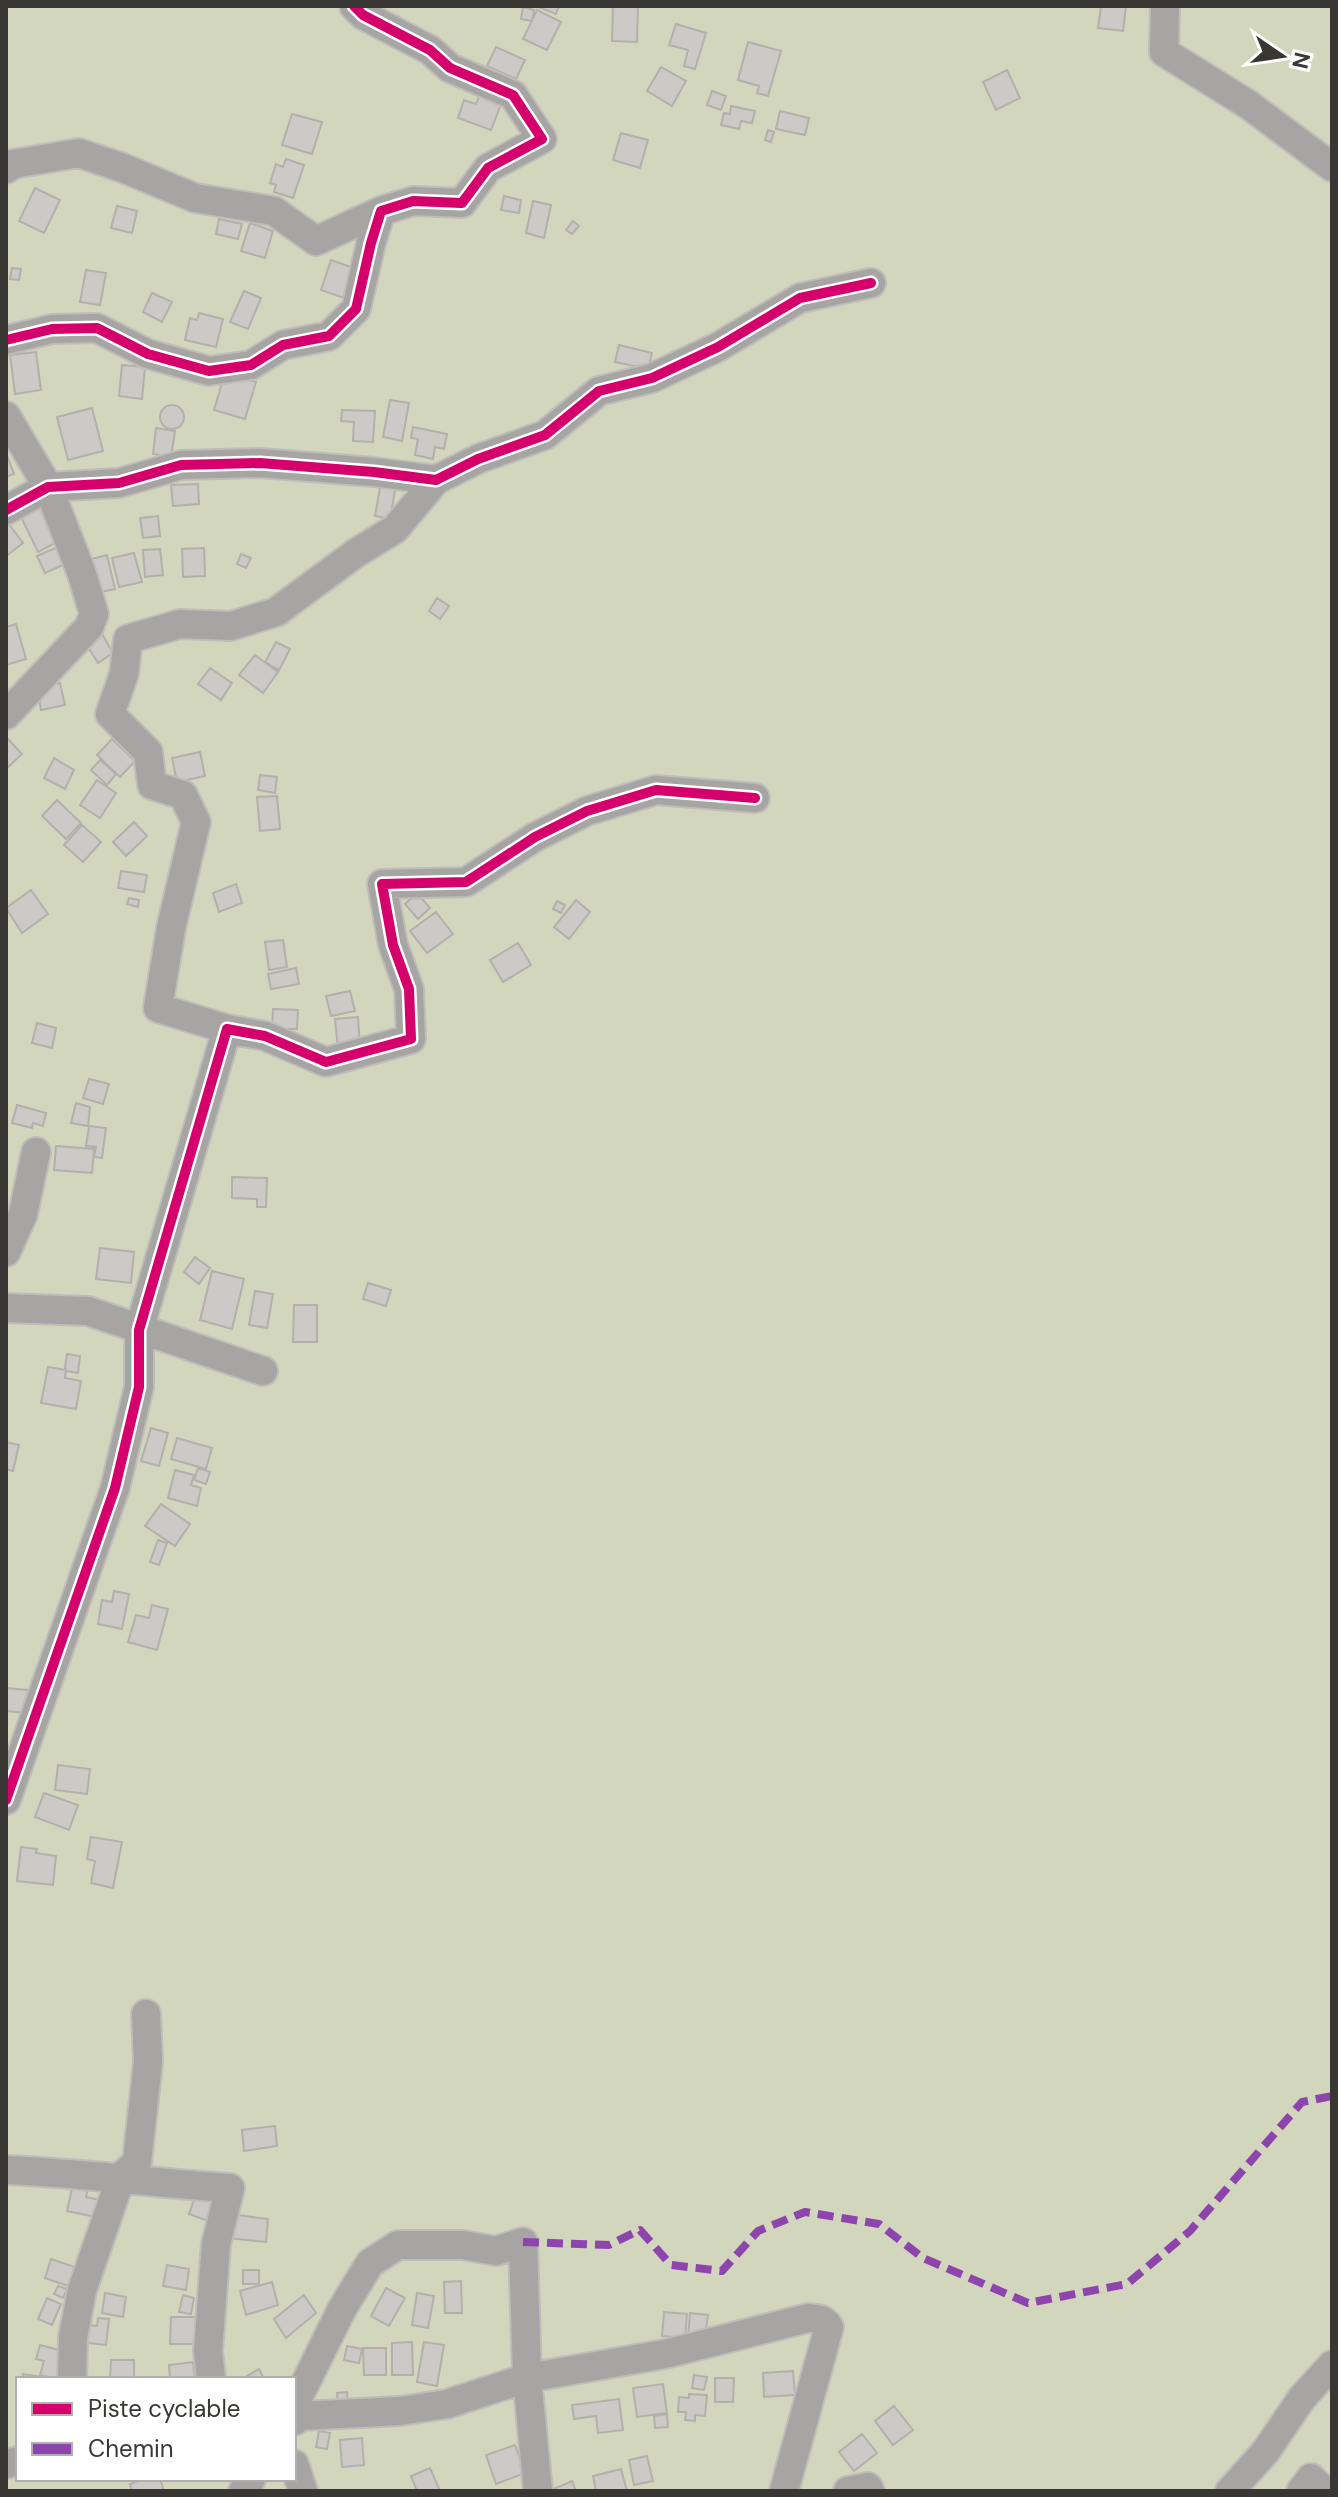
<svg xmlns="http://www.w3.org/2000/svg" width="1338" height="2497" font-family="'DM Sans',sans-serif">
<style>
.green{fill:#d2d6bc;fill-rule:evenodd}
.building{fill:#ccc9c6;stroke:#b3b0ac;stroke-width:2}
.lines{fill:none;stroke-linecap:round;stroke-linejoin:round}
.street-casing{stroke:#bfbdb9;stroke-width:32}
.street{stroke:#a7a5a4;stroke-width:28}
.quiet{stroke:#8e44ad;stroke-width:8;stroke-dasharray:16 8;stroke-linecap:butt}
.cycleway-casing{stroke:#fff;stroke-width:15}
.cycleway{stroke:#d6006c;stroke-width:10}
</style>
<rect width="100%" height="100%" fill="#e2e0da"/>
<path class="green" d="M6,6H1332V2491H6ZM18,2379H294V2479H18Z"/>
<path class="building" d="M536,6H559L556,14Z
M613,6H638L637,42L612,41Z
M1101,6H1126L1123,31L1098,28Z
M523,7L534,10L532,21L521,19Z
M537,10L561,22L547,50L523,39Z
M676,24L706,33L695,69L684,66L688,50L669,45Z
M748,42L781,51L768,96L757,93L759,86L738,80Z
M496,47L525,60L516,79L487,66Z
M661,67L686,81L672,106L647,91Z
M1007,70L1020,98L996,110L983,82Z
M481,91L503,99L491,130L458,118L464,100L476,104Z
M712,91L726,96L721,110L707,105Z
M731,106L755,111L752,123L741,121L739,129L721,125L724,113L730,114Z
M780,111L809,118L805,135L776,129Z
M292,114L322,122L312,154L282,145Z
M768,130L774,132L771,142L765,140Z
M621,133L648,140L640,168L613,160Z
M286,159L304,165L293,198L274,192L276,185L270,183L276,164L283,167Z
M35,188L60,200L44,233L19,221Z
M504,196L521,200L519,213L501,210Z
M533,201L551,205L544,238L526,233Z
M117,206L137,211L132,233L111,228Z
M219,219L242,224L238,239L216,234Z
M573,221L579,226L572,234L566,230Z
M250,223L273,231L265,258L241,251Z
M331,260L354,268L344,298L321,290Z
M12,268L21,269L19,280L10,279Z
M86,270L106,273L100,305L80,302Z
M244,291L261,298L248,329L230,322Z
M152,293L172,302L162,322L143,312Z
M199,313L223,319L216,347L185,340L190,318L197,320Z
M619,345L652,353L648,369L615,362Z
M36,352L41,390L15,394L10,355Z
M122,365L145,367L142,399L119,396Z
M225,373L256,382L245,419L214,410Z
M390,400L409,403L402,441L383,437Z
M160 417a12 12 0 1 1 24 0a12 12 0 1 1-24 0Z
M92,408L103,451L68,460L57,417Z
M342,410L375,411L373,442L353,441L354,422L341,421Z
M413,427L447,434L444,449L435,447L433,459L415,455L418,439L411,438Z
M156,428L175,431L171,457L153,454Z
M6,453L14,474L6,477Z
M381,482L396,485L390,519L375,516Z
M198,484L199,504L173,506L171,485Z
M42,507L59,541L38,552L21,517Z
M158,516L160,536L143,538L140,518Z
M9,524L23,543L6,556V526Z
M62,545L70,562L45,573L37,556Z
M204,548L205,576L183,577L182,549Z
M160,549L163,575L145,577L143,550Z
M134,553L142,582L119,587L112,558Z
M241,554L251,558L246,568L237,564Z
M107,555L115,589L92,594L84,561Z
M437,598L449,606L440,619L429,611Z
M16,624L26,659L6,665V627Z
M101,632L113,653L98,663L85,642Z
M276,642L290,649L279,670L265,662Z
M255,655L278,672L263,693L239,675Z
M210,668L232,683L221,700L198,684Z
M60,683L65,705L41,710L37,688Z
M6,737L22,754L6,769Z
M112,739L135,761L120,777L97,755Z
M200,752L205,776L177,782L172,758Z
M54,758L74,770L65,789L44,778Z
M100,760L116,774L107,785L91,770Z
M260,775L277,777L275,793L258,790Z
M97,780L116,793L100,818L80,805Z
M277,796L280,829L260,831L257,797Z
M57,800L81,823L66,839L42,816Z
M134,822L147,836L126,856L113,842Z
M82,825L101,842L83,862L64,845Z
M121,871L147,875L144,892L118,888Z
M236,884L242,903L219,912L213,893Z
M31,890L48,914L22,933L6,908Z
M417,893L430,908L418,919L405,904Z
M129,898L139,900L138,907L127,904Z
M576,900L590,912L569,939L554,927Z
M557,901L565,905L561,913L553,909Z
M436,912L453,934L427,953L410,931Z
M283,940L287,967L269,970L265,942Z
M518,943L531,965L503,982L490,960Z
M296,968L299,984L271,989L268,974Z
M350,991L355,1011L331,1016L326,996Z
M273,1009L298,1010L297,1029H272Z
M358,1017L360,1048L338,1049L335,1019Z
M37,1023L56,1028L52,1048L32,1043Z
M89,1079L109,1084L103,1104L83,1098Z
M76,1103L90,1107L88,1126L71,1123Z
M17,1105L46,1113L43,1126L33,1123L32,1128L12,1123Z
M89,1126L106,1128L102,1158L94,1157L96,1147L86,1146Z
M56,1146L94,1149L92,1173L54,1170Z
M232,1177L267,1178L266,1207H257V1199L232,1198Z
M100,1248L134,1252L131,1283L96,1279Z
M195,1257L210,1268L199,1284L184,1272Z
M212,1271L244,1279L232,1329L200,1320Z
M368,1283L391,1290L386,1306L363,1299Z
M255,1291L273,1294L267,1328L249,1325Z
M294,1305H317V1342H293Z
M67,1354L80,1356L78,1373L67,1371L65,1368Z
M48,1367L66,1370L65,1378L81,1381L76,1409L41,1403Z
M151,1428L168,1433L159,1466L141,1461Z
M177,1438L212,1448L206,1469L171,1459Z
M6,1442L19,1445L13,1471L6,1469Z
M198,1468L210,1472L206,1484L194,1480Z
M175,1470L194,1475L191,1485L201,1488L197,1506L168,1498Z
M161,1504L190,1524L175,1546L145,1526Z
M158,1540L167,1543L159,1565L150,1562Z
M114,1591L129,1594L122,1629L98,1624L102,1600L112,1602Z
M152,1605L168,1609L157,1650L128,1642L136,1615L149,1618Z
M6,1688L28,1690L25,1713L6,1711Z
M58,1765L90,1769L87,1794L55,1790Z
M44,1793L78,1805L69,1830L35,1817Z
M91,1837L122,1842L113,1888L91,1883L95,1861L87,1859Z
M21,1847L37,1849L36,1853L56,1856L53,1885L17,1881Z
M275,2126L277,2146L244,2151L242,2130Z
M73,2184L88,2188L86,2197L105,2201L100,2218L67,2211Z
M197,2191L225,2202L216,2224L189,2214Z
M230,2214L268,2219L266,2242L228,2238Z
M51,2259L75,2267L68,2286L45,2278Z
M167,2265L189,2269L186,2290L163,2286Z
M243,2270H259V2284H243Z
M461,2281L462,2313H445L444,2282Z
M272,2282L278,2305L246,2315L240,2291Z
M58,2286L67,2289L63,2298L54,2294Z
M386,2288L405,2298L389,2326L371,2316Z
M105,2293L126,2297L123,2317L102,2313Z
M417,2293L434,2296L428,2328L412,2325Z
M183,2295L194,2298L191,2314L179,2312Z
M304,2295L316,2313L286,2338L274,2319Z
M47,2298L61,2304L52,2325L38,2319Z
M664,2312L687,2314L685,2338L662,2336Z
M690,2313L708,2315L705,2338L688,2337Z
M171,2317H201V2344H170Z
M98,2318L109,2319L106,2345L80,2342L82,2324L97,2326Z
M412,2342L413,2375H392V2343Z
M424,2342L444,2345L437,2386L417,2382Z
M40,2345L63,2351L56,2379L40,2375L44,2361L36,2359Z
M347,2346L362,2349L359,2363L344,2360Z
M363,2348H386V2375H364Z
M111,2360H134V2379H110Z
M193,2362L195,2379H170L169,2365Z
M259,2369L264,2379H242Z
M793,2371L795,2395L764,2397L763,2373Z
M23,2374L55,2379H22Z
M694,2375L707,2377L704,2390L692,2388Z
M715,2378H734L733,2402H715Z
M663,2384L667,2413L637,2417L633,2388Z
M347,2392L348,2405L338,2406L337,2393Z
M689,2394L707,2395L705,2416L695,2415V2421L685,2420L686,2412H678L679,2397L689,2398Z
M619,2399L623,2430L598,2433L596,2416L574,2419L572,2405Z
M894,2406L913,2430L893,2445L875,2421Z
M667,2414L668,2427L655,2428L654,2416Z
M319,2431L330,2433L327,2449L316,2447Z
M862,2434L877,2453L854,2471L839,2452Z
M362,2438L364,2465L342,2467L340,2440Z
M515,2445L525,2473L496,2484L486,2455Z
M647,2456L653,2481L634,2485L629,2460Z
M430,2468L440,2491H417L411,2476Z
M621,2469L627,2491H596L593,2476Z
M143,2479H160L164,2491H132L130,2484Z
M572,2481L576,2491H549Z"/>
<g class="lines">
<g class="street-casing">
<path id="street" d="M1165,6L1164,52L1249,105L1332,167
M6,169L13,164L79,153L123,168L195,198L274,211L316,241L381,211
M6,340L52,329L97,328L148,354L209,371L251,365L283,345L329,336L356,309L371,243L381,211L413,201L462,203L488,168L542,139L513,95L450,68L430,50L363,15L354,6
M6,416L48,487L82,574L94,614L89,627L6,715
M6,510L48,487L119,483L181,465L260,463L374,472L436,480L478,459L545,435L599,391L652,378L718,347L800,298L871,283
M227,1029L158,1008L171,928L196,822L183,795L152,785L148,752L110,714L124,674L128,639L180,624L231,626L276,612L356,553L395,529L436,480
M6,1252L23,1214L36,1152
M6,1308L88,1311L263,1371
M6,1800L115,1488L139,1387V1330L227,1029L265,1036L326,1062L411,1039L409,989L393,945L382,884L466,882L535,837L587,811L656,790L755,798
M6,2170C81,2173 155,2183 230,2188L216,2244L208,2351L211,2379
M72,2379L73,2337L82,2290L121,2177L137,2162L148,2062L146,2014
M294,2406L342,2309L370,2263L398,2245H463L496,2251L523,2242L527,2378L538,2491
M294,2421L301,2416L400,2411L447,2404L527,2378L665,2354L808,2318C818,2319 823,2318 829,2327L784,2491
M6,2464L18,2461
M294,2464L303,2491
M243,2491L251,2479
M848,2491L868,2487L870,2491
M1230,2491L1266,2451L1302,2398L1332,2365
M1301,2491L1311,2478L1324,2491"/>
</g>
<use href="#street" class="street"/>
<path class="quiet" d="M523,2242L609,2245L640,2230L671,2265L722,2271L758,2231L805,2212L879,2224L923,2258L1028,2303L1127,2284L1190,2231L1302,2102L1332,2096"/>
<g class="cycleway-casing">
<path id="cycleway" d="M6,340L52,329L97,328L148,354L209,371L251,365L283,345L329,336L356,309L371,243L381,211L413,201L462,203L488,168L542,139L513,95L450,68L430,50L363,15L354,6
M6,510L48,487L119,483L181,465L260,463L374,472L436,480L478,459L545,435L599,391L652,378L718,347L800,298L871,283
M6,1800L115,1488L139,1387V1330L227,1029L265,1036L326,1062L411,1039L409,989L393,945L382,884L466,882L535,837L587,811L656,790L755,798"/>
</g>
<use href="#cycleway" class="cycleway"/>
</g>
<rect width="1338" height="2497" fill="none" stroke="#393733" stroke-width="16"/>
<rect x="16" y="2377" width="280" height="104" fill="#ffffff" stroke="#b0afad" stroke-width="2"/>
<rect x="32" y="2403" width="40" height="12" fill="#d6006c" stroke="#b0afad" stroke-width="2"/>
<text x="88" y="2417" font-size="24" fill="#393733">Piste cyclable</text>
<rect x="32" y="2443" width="40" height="12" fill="#8e44ad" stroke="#b0afad" stroke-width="2"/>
<text x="88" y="2457" font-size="24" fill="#393733">Chemin</text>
<g transform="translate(1282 56) rotate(103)" stroke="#ffffff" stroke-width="6" paint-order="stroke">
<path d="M0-6L14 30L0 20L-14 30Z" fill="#393733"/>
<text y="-12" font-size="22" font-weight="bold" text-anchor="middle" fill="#393733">N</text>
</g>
</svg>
